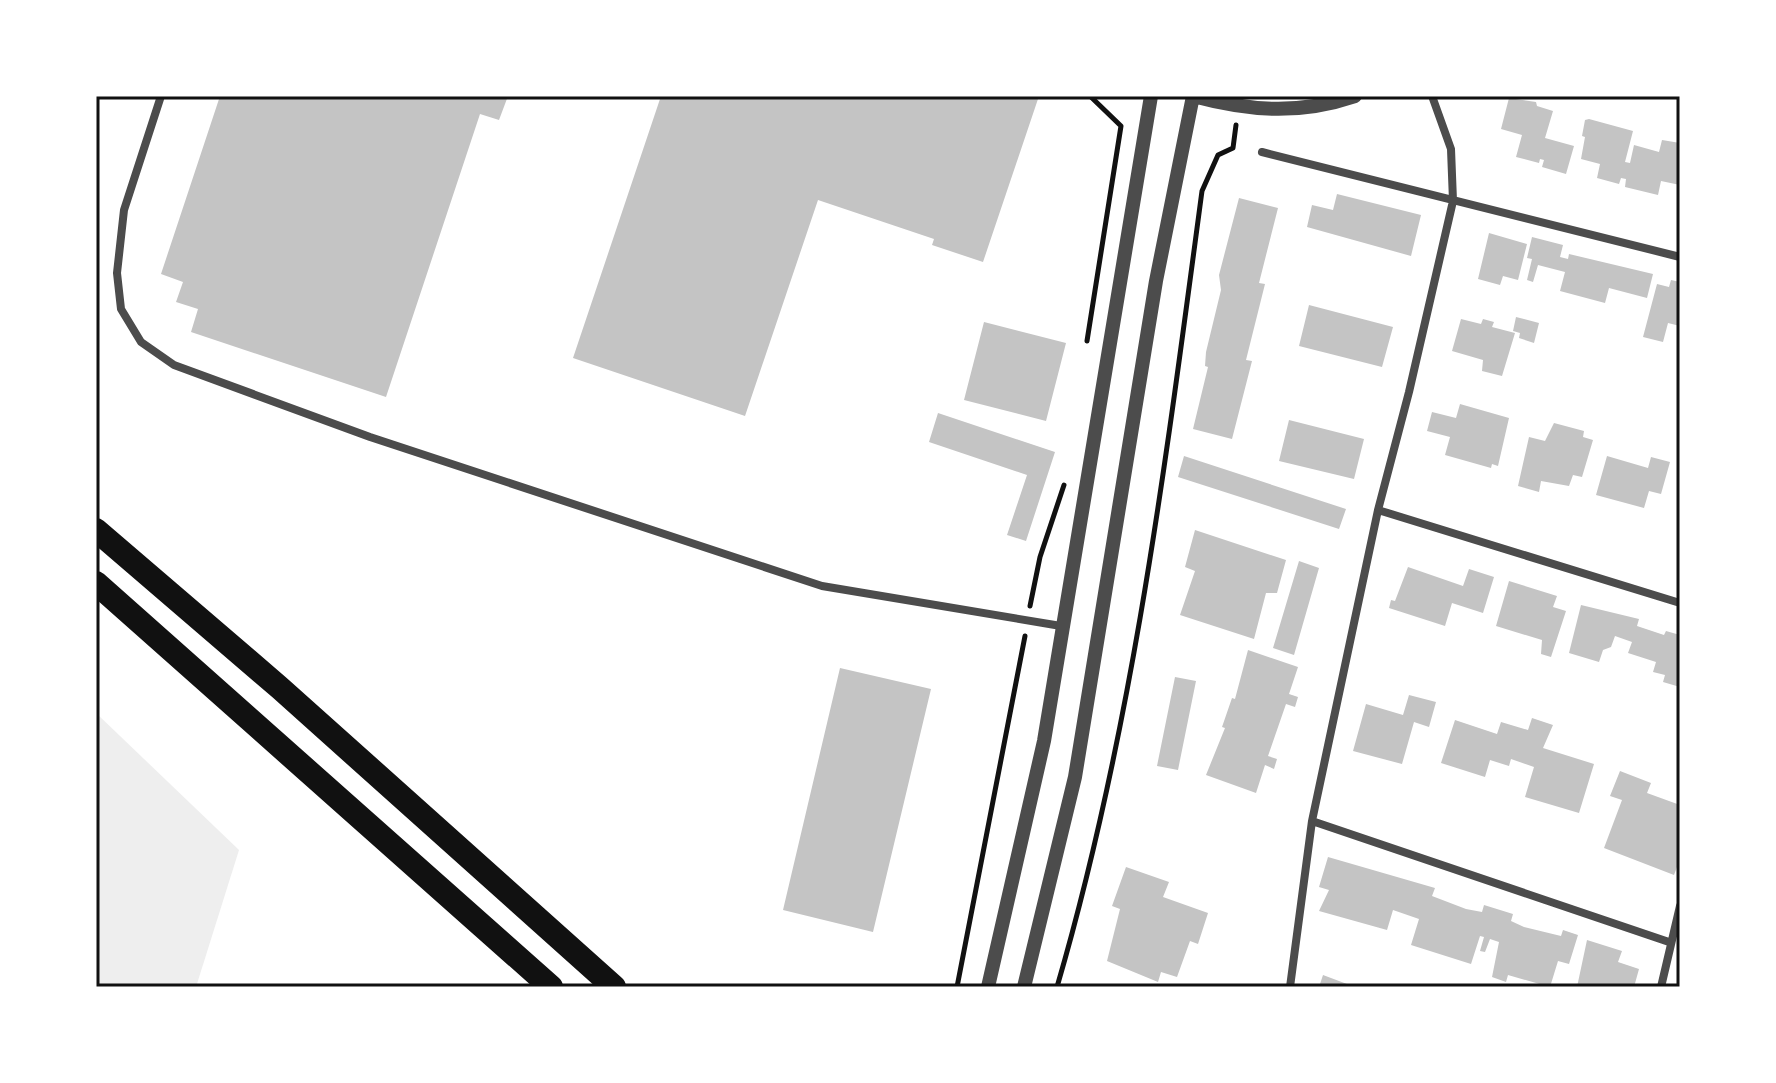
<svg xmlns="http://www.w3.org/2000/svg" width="1776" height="1083" font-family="'PT Sans',sans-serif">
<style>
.green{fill:#eee}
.building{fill:#c4c4c4}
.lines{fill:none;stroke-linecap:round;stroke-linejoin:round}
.path{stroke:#111;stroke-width:5}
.minor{stroke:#4c4c4c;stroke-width:8}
.tertiary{stroke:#4c4c4c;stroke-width:14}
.motorway{stroke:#111;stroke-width:24}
.neatline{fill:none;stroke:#111;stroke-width:3}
</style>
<rect width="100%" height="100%" fill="#fff"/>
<path class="green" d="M96,713L239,850L196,987H96Z"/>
<path class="building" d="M220,96H508L499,120L480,114L386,397L191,332L198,309L176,302L183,282L161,274Z
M661,96L982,98L1039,96L983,262L932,245L934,239L818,200L745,416L573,358Z
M1509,98L1536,102L1537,106L1553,111L1545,138L1574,146L1566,174L1542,167L1544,160L1540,159L1539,163L1516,157L1522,135L1501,129Z
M1589,119L1633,131L1625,162L1630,163L1634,145L1659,152L1662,140L1680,143V185L1661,181L1658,195L1625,187L1626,179L1621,178L1619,184L1597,178L1600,164L1581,159L1585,137L1582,136L1585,120Z
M1337,194L1421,215L1411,256L1307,227L1312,205L1333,210Z
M1239,198L1278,208L1259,283L1265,284L1246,360L1252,361L1232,439L1193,429L1208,367L1205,366L1206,352L1221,290L1219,275Z
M1489,233L1527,244L1518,280L1503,276L1500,285L1478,279Z
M1532,237L1563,245L1560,257L1568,259L1569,254L1653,274L1647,298L1609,288L1605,303L1560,291L1565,272L1538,265L1533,282L1527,280L1532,259L1527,258Z
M1671,280L1680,282V326L1668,323L1663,342L1643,337L1657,284L1669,287Z
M1309,305L1393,327L1382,367L1299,346Z
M1516,317L1539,323L1534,343L1519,338L1520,333L1513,331Z
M1461,319L1481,324L1483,319L1494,322L1492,327L1515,333L1502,376L1482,371L1483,360L1452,351Z
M984,322L1066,343L1046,421L964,400Z
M1460,404L1509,418L1498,466L1492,464L1491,468L1445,455L1450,437L1427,431L1432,412L1456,418Z
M938,413L1055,452L1026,541L1007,535L1027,475L929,442Z
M1289,420L1364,439L1354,479L1279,461Z
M1554,423L1584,431L1583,437L1593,440L1582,477L1573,475L1569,486L1541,481L1539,492L1518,486L1529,437L1545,441Z
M1184,456L1346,509L1339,529L1178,477Z
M1607,456L1648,468L1651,457L1670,462L1661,494L1649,491L1644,508L1596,495Z
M1195,530L1286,560L1277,593H1266L1254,639L1180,615L1195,571L1185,567Z
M1299,561L1319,568L1294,655L1273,648Z
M1408,567L1463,586L1469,569L1494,577L1483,613L1452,603L1445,626L1389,608L1391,600L1395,601Z
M1509,581L1557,596L1553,607L1566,611L1551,657L1541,654L1542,640L1496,626Z
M1581,605L1639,619L1637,626L1664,635L1666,631L1680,635V687L1663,682L1665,675L1653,672L1656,662L1628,653L1632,642L1615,636L1611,647L1603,650L1599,662L1569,653Z
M1248,650L1298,667L1289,694L1298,697L1295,707L1286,704L1268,756L1277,759L1274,769L1265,765L1256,793L1206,775L1225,728L1222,727L1232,698L1235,699Z
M840,668L931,689L873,932L783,910Z
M1175,677L1196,681L1178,770L1157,766Z
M1409,695L1436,702L1429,727L1414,722L1402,764L1353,751L1366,704L1403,715Z
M1532,718L1553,725L1543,748L1594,764L1579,813L1525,797L1534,767L1511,759L1509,766L1490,760L1485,777L1441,763L1455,720L1497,734L1501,722L1528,730Z
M1620,771L1651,783L1647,793L1680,805V859L1674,875L1604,848L1622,800L1610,796Z
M1328,857L1435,888L1432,896L1466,909L1482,912L1484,905L1513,914L1511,921L1524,927L1561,936L1563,930L1578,935L1569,964L1558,961L1550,987L1508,975L1506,982L1492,977L1499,942L1490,939L1485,952L1480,951L1484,937L1480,936L1471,964L1411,945L1419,919L1393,910L1387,930L1319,911L1329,890L1319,887Z
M1126,867L1169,882L1163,897L1208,913L1198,944L1190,941L1177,977L1161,972L1158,982L1107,961L1120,909L1112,906Z
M1587,940L1622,951L1618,962L1639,969L1634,987H1577Z
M1323,975L1355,987H1319Z"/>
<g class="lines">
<path class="path" d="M1087,341L1121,126L1090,96
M1030,606L1040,557L1064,485
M957,987L1025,636
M1057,987C1133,727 1166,459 1202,191L1218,155L1233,148L1236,125"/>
<path class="minor" d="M161,96L124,210L117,273L121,309L141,342L174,365L370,437L822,586L1061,626
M1262,152L1680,257
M1378,510L1680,603
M1312,821L1669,942
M1290,987L1312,821L1378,510L1409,392L1453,201L1451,149L1432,96
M1661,987L1680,906"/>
<path class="tertiary" d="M1193,96C1249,111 1299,115 1355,96
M988,987L1044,741L1151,96
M1024,987L1075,777L1156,281L1193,96"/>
<path class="motorway" d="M96,530L280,688L614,987
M96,583L551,987"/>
</g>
<rect width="1776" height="1083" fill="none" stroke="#ffffff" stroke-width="196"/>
<rect x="98" y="98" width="1580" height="887" class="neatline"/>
</svg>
